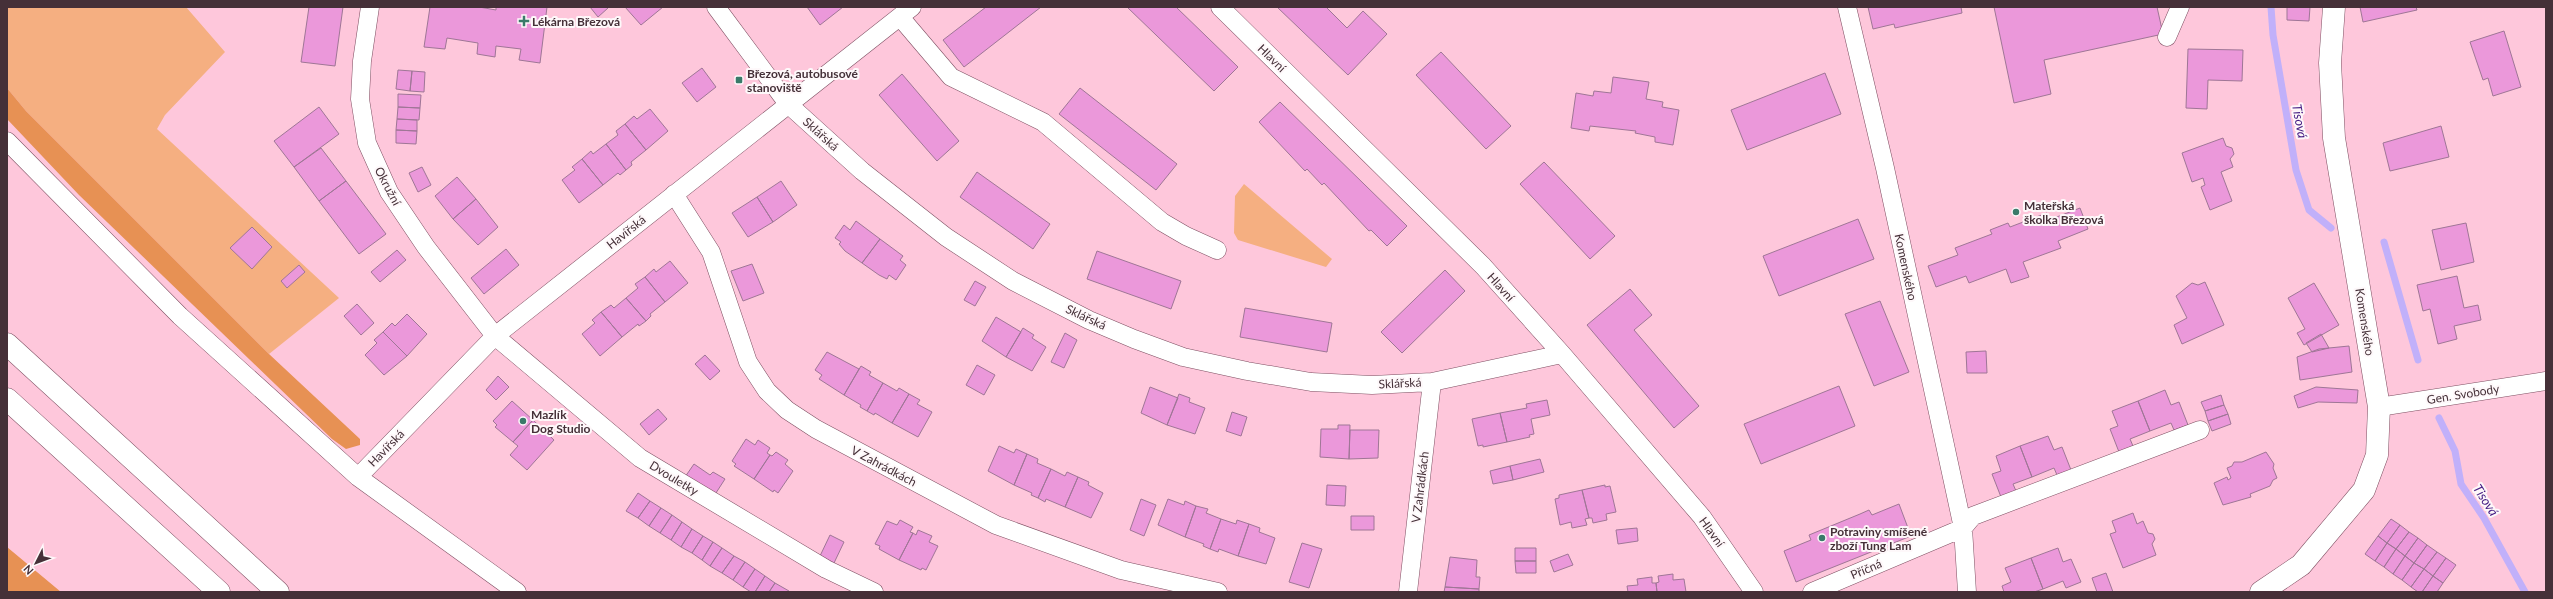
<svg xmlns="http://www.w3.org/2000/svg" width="2553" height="599" font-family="Lato,sans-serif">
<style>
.green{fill:#f5af81}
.forest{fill:#e79154}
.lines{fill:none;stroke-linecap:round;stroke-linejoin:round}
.stream{stroke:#c1b0fa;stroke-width:7}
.building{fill:#eb98da;stroke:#9f7696}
.minor-casing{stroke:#7e4f62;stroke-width:19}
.tertiary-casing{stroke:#7e4f62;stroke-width:23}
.motorway-casing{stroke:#7e4f62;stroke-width:23}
.minor{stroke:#fff;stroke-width:18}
.tertiary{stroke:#fff;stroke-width:22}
.motorway{stroke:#fff;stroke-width:22}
.poi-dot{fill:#3a7a6a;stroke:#fef8fa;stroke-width:1.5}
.labels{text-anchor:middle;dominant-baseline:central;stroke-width:4;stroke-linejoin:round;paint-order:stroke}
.poi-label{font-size:12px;font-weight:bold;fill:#453038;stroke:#fef8fa;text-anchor:start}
.street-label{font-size:12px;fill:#453038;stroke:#fef8fa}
.water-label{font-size:13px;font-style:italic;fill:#431a82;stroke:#fef8fa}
</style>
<rect width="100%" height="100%" fill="#fec7db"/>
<path class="green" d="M7,7H186L225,52L165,115L157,129L339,298L269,354L26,111L7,88Z
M1244,184L1332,259L1326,267L1238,240L1234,233L1235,196Z"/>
<path class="forest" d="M7,88L26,111L269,354L360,439V445L346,449L332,439L79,195L7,119Z
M7,547L61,592H7Z"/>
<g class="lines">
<path class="stream" d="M2271,7L2273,35L2296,170L2309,210L2331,228
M2384,242L2418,360
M2439,418L2455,451L2461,484L2484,518L2525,592"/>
</g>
<path class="building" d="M309,7H343L335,66L301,62Z
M430,7H479L496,10V7H547L540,63L519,60L521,49L496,46L495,57L477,54L478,43L447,38L445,49L424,47Z
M590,7H608V8L598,17Z
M625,7H663L641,25Z
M807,7H843L820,25Z
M986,7H1041L964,67L943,40Z
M1127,7H1176L1238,67L1214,91Z
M1277,7H1326L1347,28L1363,11L1387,34L1348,75Z
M1868,7H1961L1962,13L1895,28L1894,24L1873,29Z
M1994,7H2157L2163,34L2044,60L2051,94L2014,103Z
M2287,7H2310L2309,21L2287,20Z
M2360,7H2416L2417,10L2363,22Z
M2504,31L2521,87L2493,96L2488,78L2483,80L2470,42Z
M2188,49L2243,50L2242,81L2208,80L2207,109L2186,108Z
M1441,52L1511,126L1486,149L1416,75Z
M702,68L716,87L697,102L682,83Z
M398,70L412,71L410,91L396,89Z
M412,71L425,72L424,92L410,91Z
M1825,73L1841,114L1747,150L1731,110Z
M902,74L959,141L937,161L879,95Z
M1613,77L1649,82L1646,99L1663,102L1662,107L1679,110L1673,145L1655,142V137L1635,133L1636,131L1590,126L1589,131L1571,128L1576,93L1593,96L1594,91L1611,93Z
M1080,88L1177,164L1156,190L1059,114Z
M398,94L421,95L420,108L398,107Z
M1280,102L1407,226L1387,246L1371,230L1369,231L1324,183L1322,185L1307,169L1305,171L1259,122Z
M319,107L339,134L294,167L274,141Z
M398,107L420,108L419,120L397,119Z
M650,109L668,131L646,150L625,124L634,116L637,119Z
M397,119L417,120V131L396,130Z
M625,124L646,150L631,162L632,165L626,170L606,144L618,135L616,131Z
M2441,126L2449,157L2390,171L2383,143Z
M396,130L417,131L416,144L396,143Z
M2223,138L2226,146L2232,148L2234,154L2230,159L2233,167L2221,172L2232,201L2210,210L2201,187L2205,185L2203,178L2192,182L2182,153Z
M606,144L626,170L620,175L618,173L603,185L582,159L591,151L593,154Z
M321,148L346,181L319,201L294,167Z
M582,159L603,185L579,203L562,180L575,170L572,167Z
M1544,162L1615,236L1590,259L1520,184Z
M422,167L431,185L418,192L409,173Z
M977,172L1050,224L1033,249L960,197Z
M457,177L476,199L453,219L435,196Z
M346,181L386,234L359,254L319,201Z
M781,181L797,205L773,222L757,197Z
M757,197L773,222L748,237L732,213Z
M476,199L498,227L478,245L453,219Z
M2080,208L2088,229L2058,241L2061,248L2023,262L2029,277L2011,283L2006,269L1969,283L1966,276L1936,287L1928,266L1958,255L1955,248L1992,234L1990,230L2008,223L2010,227L2047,213L2049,220Z
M1858,219L1874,259L1779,296L1763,256Z
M856,221L880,239L862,263L845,251L839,244L841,242L835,238L844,225L850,230Z
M2466,223L2474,262L2441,270L2432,230Z
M252,227L272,247L252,269L230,248Z
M880,239L903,256L900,260L906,265L896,280L889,275L887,279L879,275L862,263Z
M506,249L519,265L484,294L471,278Z
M397,250L406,260L380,282L371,272Z
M1097,251L1181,281L1171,309L1087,279Z
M670,261L688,283L665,302L645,277L654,269L656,272Z
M752,264L764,293L743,301L731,271Z
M299,265L305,272L287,288L281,281Z
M1445,270L1465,291L1402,353L1381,332Z
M2457,276L2464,308L2478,305L2481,320L2454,326L2457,339L2438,344L2430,309L2423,311L2417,285Z
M645,277L665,302L650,314L651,316L646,321L626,298L638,288L635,284Z
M975,281L986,287L975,306L964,300Z
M2205,282L2224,325L2182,344L2174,325L2187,318L2176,296L2192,283L2198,285Z
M2314,283L2339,325L2304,345L2297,333L2305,329L2288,298Z
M1630,289L1652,315L1634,330L1699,406L1674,428L1587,325Z
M626,298L646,321L639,326L638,324L622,337L601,312L611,305L614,308Z
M1880,301L1909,372L1874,386L1845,314Z
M357,304L374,323L361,335L344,316Z
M1245,308L1332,323L1327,352L1240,337Z
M601,312L622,337L600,356L582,334L595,323L592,320Z
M407,314L427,334L407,356L383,332L392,323L395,326Z
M996,317L1021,332L1006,357L982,341Z
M1023,328L1034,335L1032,338L1046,347L1032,371L1006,357Z
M383,332L407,356L384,375L365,355L377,343L374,340Z
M1065,333L1077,340L1064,368L1051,362Z
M2321,334L2329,348L2312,352L2306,343Z
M2349,346L2352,372L2300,380L2297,357L2319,349Z
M1986,351L1987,373H1967L1966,352Z
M827,352L859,369L844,395L819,379L822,375L815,370Z
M705,355L720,371L710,380L695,364Z
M977,365L995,375L984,395L966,385Z
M861,366L871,372L869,375L883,383L867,411L860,407L861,405L844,395Z
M498,376L509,387L496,400L486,390Z
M883,383L897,391L899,388L909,394L892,423L875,413L874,415L867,411Z
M1839,386L1855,426L1761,464L1744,424Z
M1150,387L1178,398L1167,425L1141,413Z
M2316,387L2358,390L2357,403L2318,402L2298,408L2294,396Z
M2165,390L2171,405L2179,402L2188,425L2174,430L2171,423L2150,431L2138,401Z
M909,394L920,400L917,404L932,412L918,437L892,423Z
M1179,394L1190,398L1189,402L1205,408L1195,434L1167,425Z
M2221,395L2224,405L2205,411L2201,402Z
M1547,400L1550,415L1531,419L1534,434L1529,435L1530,437L1507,442L1500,413L1527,408L1526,404Z
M512,401L533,420L513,442L495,427L497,425L493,421Z
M2138,401L2150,431L2130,439L2133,446L2119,452L2110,429L2118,426L2112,411Z
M2224,405L2228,414L2208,421L2205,411Z
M658,409L667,419L649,435L640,424Z
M1232,412L1247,417L1241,436L1226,431Z
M1500,413L1507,442L1483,447V445L1478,446L1472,419Z
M2228,414L2231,424L2212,431L2208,421Z
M533,420L554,440L527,470L510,455L518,446L513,442Z
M1338,425H1350L1349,459L1320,457L1321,429H1338Z
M1350,430H1379L1378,458L1349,459Z
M2048,436L2054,450L2062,447L2071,470L2057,475L2054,468L2032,477L2020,446Z
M746,439L755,445L758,440L770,448L767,453L770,455L754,479L734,466L736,464L732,461Z
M999,446L1014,453L1016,449L1027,454L1014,485L988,471Z
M2020,446L2032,477L2013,484L2016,491L2001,497L1992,474L2001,471L1996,456Z
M776,452L788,460L785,464L793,471L778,493L774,490L773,492L754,479L770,455L772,456Z
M2266,452L2274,464L2273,468L2277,478L2273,480L2270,486L2250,494L2251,497L2223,505L2214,483L2227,477L2228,480L2231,478L2227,468L2232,466L2234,462H2242Z
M1027,454L1038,459L1037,463L1051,469L1038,498L1031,495L1032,493L1014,485Z
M1540,459L1544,472L1513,480L1510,466Z
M694,464L710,475L713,472L725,479L714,496L685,477Z
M1510,466L1513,480L1493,484L1490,471Z
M1051,469L1065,476L1067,472L1078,477L1065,507L1046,499L1045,502L1038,498Z
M1078,477L1089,482L1088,485L1103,493L1091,518L1065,507Z
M1327,485L1346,486L1345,506L1326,505Z
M1605,485V487L1610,486L1616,512L1606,514L1607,520L1593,523L1592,518H1589L1582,490Z
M1582,490L1589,518L1585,519L1587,525L1572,528L1571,522L1560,525L1555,499L1559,498V495Z
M638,493L650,501L638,518L626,511Z
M1141,499L1156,505L1144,536L1130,530Z
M1168,499L1184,505L1185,501L1196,506L1185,537L1158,525Z
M650,501L661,508L649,526L638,518Z
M1899,504L1911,536L1796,582L1784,551L1811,540L1809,535L1860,514L1869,510L1872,515Z
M1196,506L1208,509L1206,513L1221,519L1210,549L1203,546L1204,544L1185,537Z
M661,508L672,515L660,533L649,526Z
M2133,513L2137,524L2143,521L2148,533L2153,534L2155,539L2152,544L2156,555L2123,568L2110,534L2116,532L2112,521Z
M672,515L682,522L671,540L660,533Z
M1351,516H1374V530H1351Z
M1221,519L1236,524L1237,520L1249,524L1238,556L1219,549L1218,552L1210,549Z
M2391,519L2400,525L2387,543L2378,536Z
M900,520L913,527L910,532L913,533L899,560L879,549L880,546L875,544L887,521L897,525Z
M682,522L692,529L681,547L671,540Z
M1249,524L1260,528L1259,532L1275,538L1266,564L1238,556Z
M2400,525L2409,532L2396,549L2387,543Z
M1637,528L1638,541L1618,544L1616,530Z
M692,529L703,536L692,553L681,547Z
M918,530L932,536L929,542L938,546L926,570L922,568L921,570L899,560L913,533L916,535Z
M2409,532L2418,538L2405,556L2396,549Z
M830,535L844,542L834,563L820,556Z
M703,536L713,542L702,560L692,553Z
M2378,536L2387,543L2375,561L2365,554Z
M2418,538L2427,545L2414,563L2405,556Z
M713,542L722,548L710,566L702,560Z
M1302,543L1322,549L1309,588L1289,582Z
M2387,543L2396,549L2384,567L2375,561Z
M2427,545L2437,552L2424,569L2414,563Z
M722,548L734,556L722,573L710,566Z
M1515,548H1536V561H1515Z
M2058,548L2063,562L2071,559L2081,582L2066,588L2063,581L2043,589L2031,558Z
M2396,549L2405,556L2393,574L2384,567Z
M2437,552L2446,558L2433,576L2424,569Z
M1568,554L1573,565L1554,572L1550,561Z
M734,556L745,562L733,580L722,573Z
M2405,556L2414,563L2402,580L2393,574Z
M1450,557L1477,560L1476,577H1480L1479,589L1445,587Z
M2031,558L2043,589L2034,592H2004L2002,586L2011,582L2005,568Z
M2446,558L2456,565L2443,583L2433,576Z
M1515,561H1536V573H1516Z
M745,562L755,569L743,587L733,580Z
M2414,563L2424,569L2411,587L2402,580Z
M755,569L765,576L755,592H751L743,587Z
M2424,569L2433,576L2422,592H2418L2411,587Z
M2106,573L2113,592H2097L2092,578Z
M1673,574V580L1684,579L1686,592H1657L1656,583L1659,582L1658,576Z
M765,576L775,583L769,592H755Z
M2433,576L2443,583L2437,592H2422Z
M1652,577V583H1656L1657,592H1628L1627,586L1638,585L1637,579Z
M775,583L789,591L788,592H769Z
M1445,587L1479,589V592H1444Z"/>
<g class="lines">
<g class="minor-casing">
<path id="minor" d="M370,7L362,61L360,99L367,143L389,192L426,247L495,336L640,458L826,569L874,592
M716,7L788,104L862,171L946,237L1013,281L1089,320L1134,339L1183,357L1247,371L1311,382L1372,385L1432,382L1562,354
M1220,7L1483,266L1562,354L1702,517L1754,592
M1847,7L1885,168L1963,528L1967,592
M900,17L951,77L1043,122L1162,222L1186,236L1217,250
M2167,37L2180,7
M7,141L180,316L358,477L517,592
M674,194L711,252L748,362L767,391L787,410L816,429L996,525L1121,570L1218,592
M2379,407L2546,381
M358,477L495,336L912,7
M1408,592L1432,382
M1812,592L1963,528L1973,516L2200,430"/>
</g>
<g class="tertiary-casing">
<path id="tertiary" d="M2261,592L2301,565L2364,490L2377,455L2379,407L2334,138L2330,63L2334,7"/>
</g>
<g class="motorway-casing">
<path id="motorway" d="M7,344L278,592
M7,399L219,592"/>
</g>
<use href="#minor" class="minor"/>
<use href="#tertiary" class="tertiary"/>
<use href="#motorway" class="motorway"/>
</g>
<g class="poi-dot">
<path d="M522 15h4v4h4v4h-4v4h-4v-4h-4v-4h4z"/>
<rect x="735" y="76" width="8" height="8" rx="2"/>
<circle cx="2016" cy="212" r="4"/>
<circle cx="523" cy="421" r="4"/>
<circle cx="1822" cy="538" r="4"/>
</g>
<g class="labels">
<g class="poi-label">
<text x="532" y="21">Lékárna Březová</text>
<text x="747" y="73">Březová, autobusové<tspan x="747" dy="14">stanoviště</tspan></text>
<text x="2024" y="205">Mateřská<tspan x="2024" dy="14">školka Březová</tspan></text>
<text x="531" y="414">Mazlík<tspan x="531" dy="14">Dog Studio</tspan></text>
<text x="1830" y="531">Potraviny smíšené<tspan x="1830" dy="14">zboží Tung Lam</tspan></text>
</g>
<g class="street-label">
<text transform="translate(1272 58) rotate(44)">Hlavní</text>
<text transform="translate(821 134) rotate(42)">Sklářská</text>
<text transform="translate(388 186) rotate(62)">Okružní</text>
<text transform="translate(626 232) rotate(-38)">Havířská</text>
<text transform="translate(1906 267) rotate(78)">Komenského</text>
<text transform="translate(1501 287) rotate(48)">Hlavní</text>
<text transform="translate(1086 317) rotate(25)">Sklářská</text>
<text transform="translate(2365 322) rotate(81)">Komenského</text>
<text transform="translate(1400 383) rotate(-3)">Sklářská</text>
<text transform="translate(2463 394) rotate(-9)">Gen. Svobody</text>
<text transform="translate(386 448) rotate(-46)">Havířská</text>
<text transform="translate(884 466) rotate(28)">V Zahrádkách</text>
<text transform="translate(674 478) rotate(31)">Dvouletky</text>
<text transform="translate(1420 487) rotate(-83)">V Zahrádkách</text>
<text transform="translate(1712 532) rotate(54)">Hlavní</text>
<text transform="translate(1866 569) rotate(-23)">Příčná</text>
</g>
<g class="water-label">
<text transform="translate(2300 121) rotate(80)">Tisová</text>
<text transform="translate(2486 500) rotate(57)">Tisová</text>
</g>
</g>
<rect width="2553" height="599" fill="none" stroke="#453038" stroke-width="16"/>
<g transform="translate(36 563) rotate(228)" stroke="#fef8fa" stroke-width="3" paint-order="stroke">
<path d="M0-3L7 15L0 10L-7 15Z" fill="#453038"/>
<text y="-6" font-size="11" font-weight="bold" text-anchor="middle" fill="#453038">N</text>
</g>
</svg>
